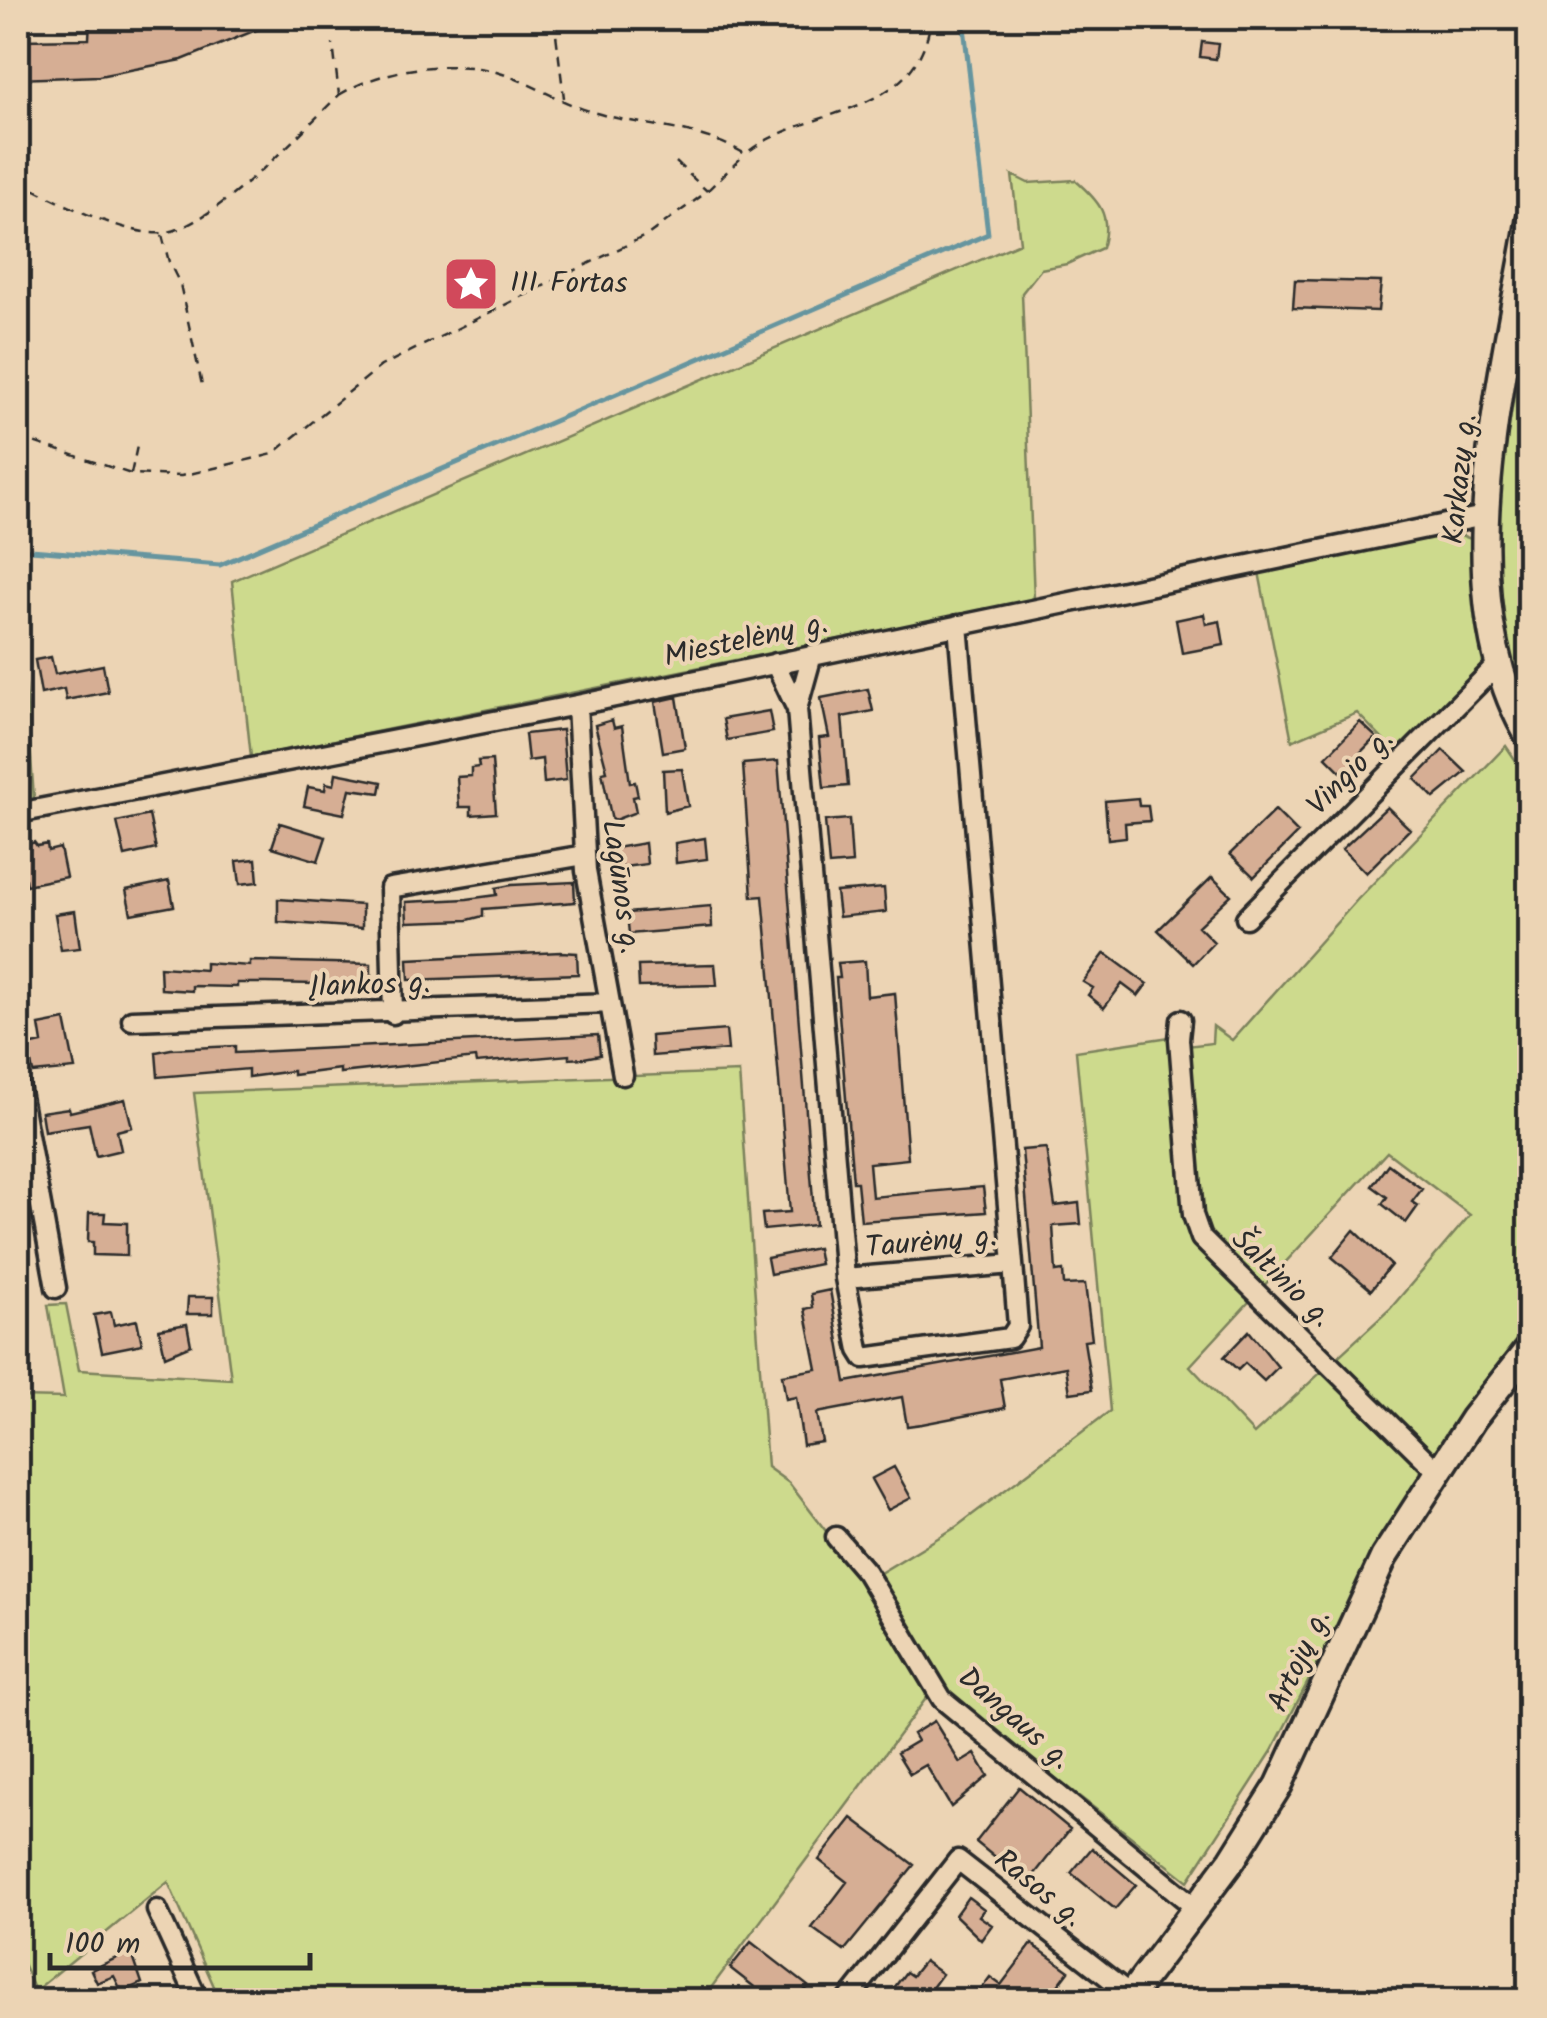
<svg xmlns="http://www.w3.org/2000/svg" width="1547" height="2018" font-family="Kalam,sans-serif">
<style>
.green{fill:#cdda8d;stroke:#7c825c;stroke-width:2.5;fill-rule:evenodd}
.lines{fill:none;stroke-linecap:round;stroke-linejoin:round}
.stream{stroke:#66959f;stroke-width:5}
.building{fill:#d6ae94;stroke:#2b2b2b;stroke-width:2.5}
.minor-casing{stroke:#2b2b2b;stroke-width:25}
.secondary-casing{stroke:#2b2b2b;stroke-width:32}
.path{stroke:#2b2b2b;stroke-width:2.5;stroke-dasharray:10 8;stroke-linecap:butt}
.minor{stroke:#ecd4b4;stroke-width:18}
.secondary{stroke:#ecd4b4;stroke-width:25}
.labels{text-anchor:middle;dominant-baseline:central;stroke-width:8;stroke-linejoin:round;paint-order:stroke}
.poi-label{font-size:30px;fill:#2b2b2b;stroke:#ecd4b4;text-anchor:start}
.street-label{font-size:30px;fill:#2b2b2b;stroke:#ecd4b4}
</style>
<rect width="100%" height="100%" fill="#ecd4b4"/>
<filter id="ink" filterUnits="userSpaceOnUse"><feTurbulence type="fractalNoise" baseFrequency=".01" numOctaves="2"/><feDisplacementMap in="SourceGraphic" scale="20" xChannelSelector="R" yChannelSelector="G"/><feConvolveMatrix kernelMatrix="1 2 1 2 8 2 1 2 1" color-interpolation-filters="sRGB"/></filter>
<g filter="url(#ink)">
<path class="green" d="M1012,175L1028,183L1075,180C1099,201 1112,215 1102,248L1067,264L1041,269L1022,293L1034,600L251,757L232,581L1020,243Z
M1517,377L1530,380L1529,716C1478,593 1497,504 1517,377Z
M1450,531L1471,539L1484,664L1396,753L1357,713L1292,741L1259,572Z
M18,576L34,799L18,803Z
M1506,746L1529,780V1322L1453,1426L1369,1564L1272,1751L1188,1881L936,1685L702,2000H220L168,1882L35,1991L18,1952V1397L64,1398L48,1305L66,1304L79,1370L231,1379L194,1093L739,1072L767,1467L789,1483L865,1582L956,1527L1110,1411L1076,1051L1170,1037V1048L1212,1043L1213,1026L1232,1040L1357,900ZM1387,1152L1470,1215L1390,1309L1254,1434L1190,1366Z"/>
<g class="lines">
<path class="stream" d="M18,549L220,565L988,234L963,18"/>
</g>
<path class="building" d="M90,18H113L114,25L144,18H170L173,24L188,18H286L182,60L99,76L18,79V40L89,39Z
M1202,42L1218,44L1216,59L1200,57Z
M1295,280L1381,282L1378,311L1293,308Z
M1204,614L1206,624L1220,621L1224,645L1182,653L1176,620Z
M51,657L55,674L103,665L108,692L66,700L64,689L41,694L35,660Z
M868,689L873,711L842,717L848,786L824,788L819,738L829,737L821,698Z
M677,697L685,748L663,752L655,702Z
M769,711L773,732L727,740L723,719Z
M612,720L614,728L622,726L630,783L635,782L638,796L633,797L636,812L612,821L602,772L607,771L595,725Z
M1360,722L1376,737L1360,753L1368,760L1349,780L1326,757Z
M562,730L566,780L544,783L542,759L528,761L525,734Z
M1443,750L1466,772L1434,798L1415,779Z
M492,760L496,813L471,815V807H459L457,777L471,776V768L479,767L478,761Z
M778,761L815,1225L764,1230L762,1214L790,1212L768,950L763,896L752,897L743,764Z
M682,769L688,806L665,812L663,770Z
M336,773L382,782L380,793L350,789L344,814L304,806L308,787L325,790L326,783L334,785Z
M1138,798L1139,806H1148L1150,821L1125,823L1126,837L1108,839L1105,801Z
M1387,807L1410,829L1366,873L1342,849Z
M1275,810L1298,833L1254,877L1230,854Z
M149,815L156,849L125,856L117,822Z
M849,819L852,863L829,865L825,821Z
M280,823L326,837L318,861L272,847Z
M705,838L707,859L676,863L675,843Z
M34,842L37,846L47,844L48,851L60,848L66,877L26,885L25,879L18,881V850Z
M645,843L647,864L616,868L615,848Z
M256,859L258,882L240,884L237,861Z
M1212,877L1231,895L1198,926L1214,942L1193,964L1158,930Z
M169,881L174,906L131,914L126,890Z
M574,882L575,902L483,909V916L468,920L407,922L406,902L467,899L497,895L496,888L511,885Z
M884,888L886,912L839,917L836,892Z
M278,899L362,905V928L278,922Z
M711,906L712,927L629,934L627,913Z
M75,911L80,948L61,950L55,914Z
M561,952L577,953L578,974L409,980L408,959Z
M1105,953L1147,984L1138,996L1122,984L1104,1008L1088,995L1093,988L1083,982Z
M250,961L371,964V985L266,983H237V987L192,986V991L161,989L160,967L205,970V963L250,966Z
M865,961L867,996L895,993L908,1159L869,1163L872,1197L983,1187L986,1212L861,1221L857,1182H853L836,978H840L838,963Z
M715,964L717,985L639,987L638,966Z
M65,1020L75,1069L33,1073L28,1046L42,1043L39,1025Z
M726,1030L728,1050L652,1056L651,1036Z
M598,1035L600,1055L584,1058L569,1059V1055L476,1063L475,1058L340,1073V1069L293,1075V1071L248,1077V1069L158,1077L156,1052L171,1049L235,1046V1053Z
M125,1099L132,1127L117,1131L121,1150L96,1156L89,1124L44,1131L41,1112L69,1108L70,1112Z
M1046,1148L1055,1206L1079,1203L1081,1224L1053,1226L1056,1272L1063,1271L1064,1285L1085,1284L1092,1340L1084,1341L1092,1390L1070,1393L1066,1367L1000,1379L1005,1408L922,1424L907,1426L902,1397L817,1413L822,1442L803,1445L796,1397L786,1399L782,1375L817,1369L805,1309L813,1307L811,1294L830,1290L846,1382L1039,1347L1022,1150Z
M1388,1164L1422,1189L1412,1202L1418,1206L1406,1223L1382,1204L1387,1197L1372,1186Z
M89,1213H105L104,1222L127,1223V1256L93,1255V1242H88Z
M1354,1230L1391,1265L1371,1290L1332,1257Z
M817,1248L820,1264L770,1274L767,1258Z
M188,1297H213V1314H187Z
M111,1312L114,1325L137,1320L142,1344L102,1352L94,1315Z
M187,1324L191,1345L165,1356L159,1329Z
M1249,1331L1278,1367L1264,1381L1245,1363L1238,1370L1224,1357Z
M894,1467L911,1498L888,1510L871,1479Z
M934,1721L960,1763L975,1754L988,1776L951,1807L926,1765L910,1774L897,1753L917,1741L913,1734Z
M1019,1787L1070,1829L1027,1884L976,1842Z
M852,1818L914,1865L844,1951L812,1928L847,1882L819,1860Z
M1092,1848L1136,1885L1115,1909L1071,1873Z
M968,1897L984,1909L979,1916L992,1925L981,1940L955,1915Z
M751,1942L808,1986L805,1989L819,2000H771L730,1968Z
M1032,1944L1069,1971L1047,2000H973L990,1977L1001,1985Z
M131,1951L142,1983L122,1992L114,1976L97,1983L91,1970Z
M924,1961L942,1974L923,2000H903L891,1992L906,1972L912,1976Z"/>
<g class="lines">
<g class="minor-casing">
<path id="minor" d="M775,663L797,709L812,655
M577,705L586,871L623,1075
M797,709L845,1278L1013,1264L958,625
M18,813L577,705L1484,516
M1246,918L1496,666
M393,1014L390,888L585,855
M132,1020L610,1003
M1181,1020L1179,1039L1193,1215L1201,1238L1437,1471
M18,1080L56,1288
M845,1278L859,1350L864,1358L1010,1338L1018,1326L1013,1264
M836,1537L866,1572L942,1699L1196,1908
M157,1910L198,2000
M848,2000L958,1860L1131,1995"/>
</g>
<g class="secondary-casing">
<path id="secondary" d="M1530,220C1504,375 1443,597 1530,738
M1127,2000L1232,1860L1279,1785L1384,1557L1473,1419L1530,1347"/>
</g>
<path class="path" d="M554,18L564,98
M339,95C379,70 442,60 489,70C519,77 546,94 575,106C631,128 693,123 745,154C808,104 918,121 931,18
M676,162L707,191
M18,181C50,198 127,237 163,233C213,227 302,131 339,95L333,44
M162,235L169,262L180,284L202,385
M18,437L131,474L181,476L273,454L381,366L649,234L704,194L745,154
M131,474L137,446"/>
<use href="#minor" class="minor"/>
<use href="#secondary" class="secondary"/>
</g>
</g>
<defs>
<g id="sight-square" transform="scale(2.875)"><rect x="-9" y="-9" width="18" height="18" rx="4" fill="#d1495b" stroke="#ecd4b4"/><path d="M0-6L1.8-2.2L6-1.7L2.9 1.2L3.7 5.4L0 3.3L-3.7 5.4L-2.9 1.2L-6-1.7L-1.8-2.2Z" fill="#fff"/></g>
</defs>
<g fill-rule="evenodd">
<use href="#sight-square" x="471" y="284"/>
</g>
<g class="labels">
<g class="poi-label">
<text x="510" y="284">III Fortas</text>
</g>
<g class="street-label">
<text transform="translate(1461 479) rotate(-84)">Karkazų g.</text>
<text transform="translate(746 641) rotate(-12)">Miestelėnų g.</text>
<text transform="translate(1351 773) rotate(-45)">Vingio g.</text>
<text transform="translate(620 887) rotate(82)">Lagūnos g.</text>
<text transform="translate(370 986) rotate(-2)">Įlankos g.</text>
<text transform="translate(931 1243) rotate(-5)">Taurėnų g.</text>
<text transform="translate(1281 1279) rotate(44)">Šaltinio g.</text>
<text transform="translate(1300 1661) rotate(-65)">Artojų g.</text>
<text transform="translate(1014 1719) rotate(41)">Dangaus g.</text>
<text transform="translate(1038 1889) rotate(39)">Rasos g.</text>
</g>
</g>
<rect width="1547" height="2018" fill="none" stroke="#ecd4b4" stroke-width="60"/>
<rect x="30" y="30" width="1487" height="1958" fill="none" stroke="#2b2b2b" stroke-width="4" filter="url(#ink)"/>
<path d="M50 1953v15h260v-15" fill="none" stroke="#2b2b2b" stroke-width="5"/>
<text x="65" y="1953" font-size="30" fill="#2b2b2b" stroke="#ecd4b4" stroke-width="8" paint-order="stroke">100 m</text>
</svg>
